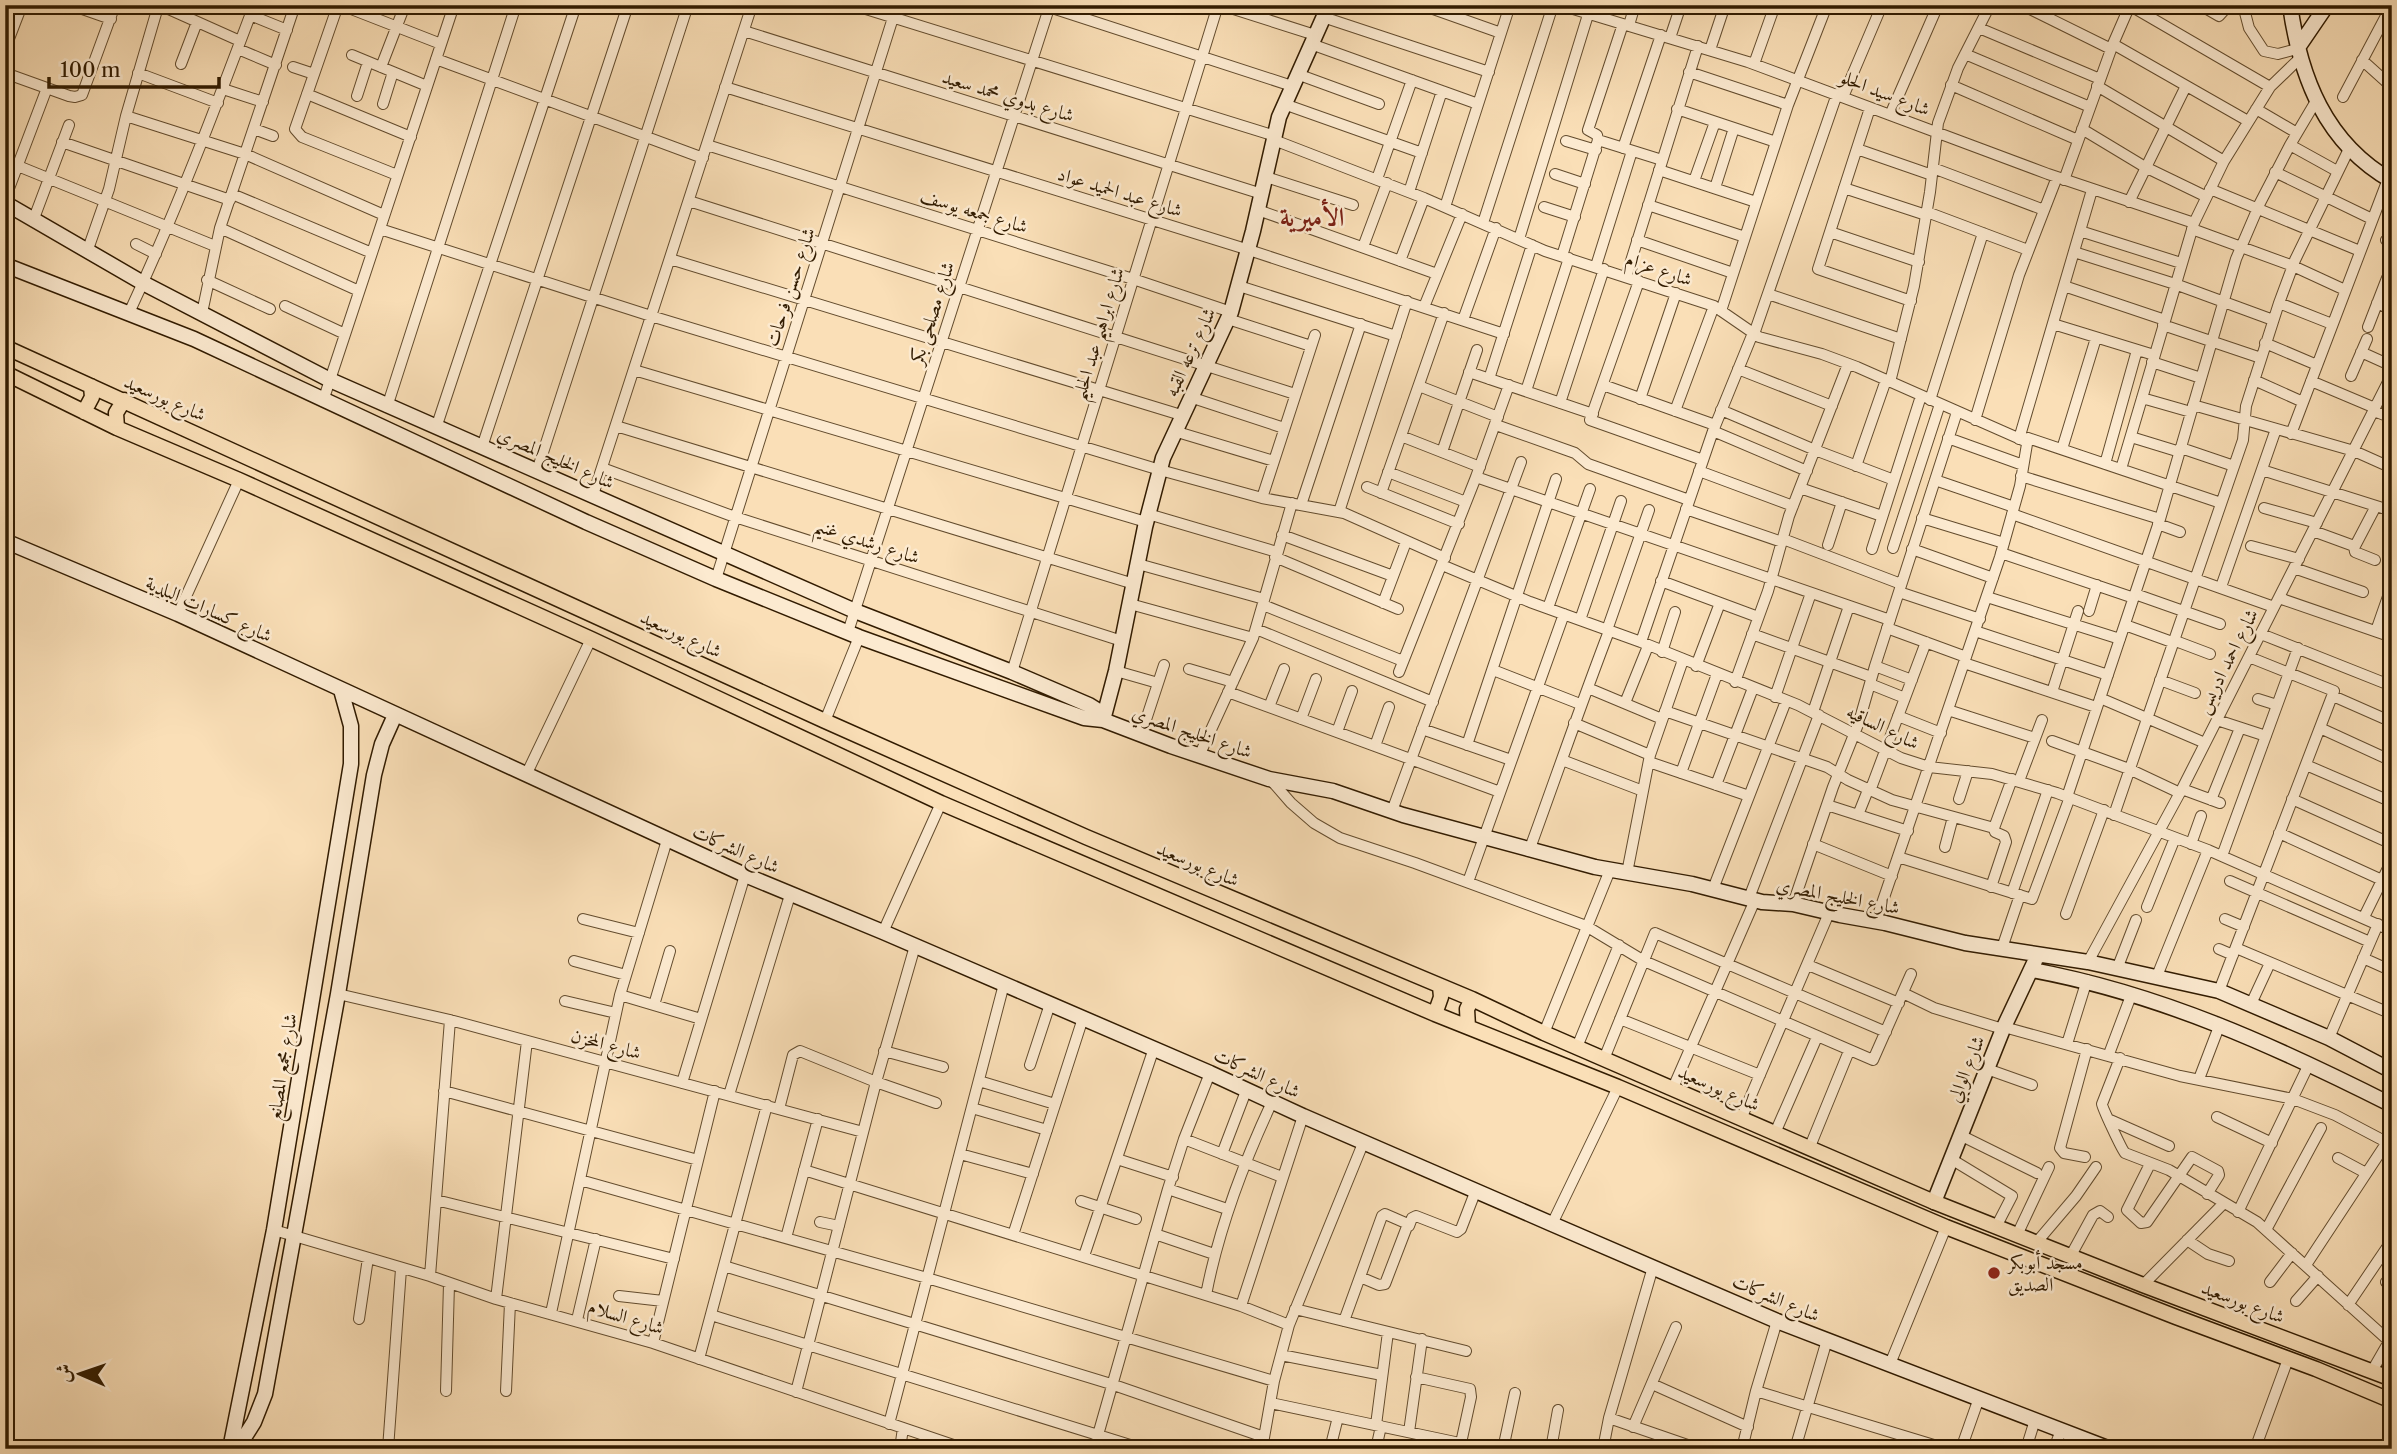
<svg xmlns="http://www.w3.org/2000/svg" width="2397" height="1454" font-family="'Libre Caslon Text',Amiri,serif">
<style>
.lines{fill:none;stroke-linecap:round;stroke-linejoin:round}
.street-casing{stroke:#634c2e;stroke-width:12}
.secondary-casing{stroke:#311b00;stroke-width:17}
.primary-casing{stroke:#311b00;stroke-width:17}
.street{stroke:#fcead0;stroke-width:10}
.secondary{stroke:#fcead0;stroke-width:14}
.primary{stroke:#fadfb7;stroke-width:14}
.poi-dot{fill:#8f2418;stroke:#fcead0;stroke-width:2.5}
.labels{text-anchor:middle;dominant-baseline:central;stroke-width:5;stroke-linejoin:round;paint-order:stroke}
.street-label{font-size:19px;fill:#311b00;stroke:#fcead0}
.poi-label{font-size:19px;fill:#311b00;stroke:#fcead0;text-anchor:start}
.district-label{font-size:26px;font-weight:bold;fill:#7a1f14;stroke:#fcead0}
</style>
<rect width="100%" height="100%" fill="#fadfb7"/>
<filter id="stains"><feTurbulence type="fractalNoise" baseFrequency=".00286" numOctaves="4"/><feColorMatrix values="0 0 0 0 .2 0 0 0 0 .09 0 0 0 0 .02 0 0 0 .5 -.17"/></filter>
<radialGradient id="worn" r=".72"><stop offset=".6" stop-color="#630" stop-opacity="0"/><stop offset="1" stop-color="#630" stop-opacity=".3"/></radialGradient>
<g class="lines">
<g class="street-casing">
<path id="street" d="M71,5L111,19
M338,5L295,129L302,137L397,175
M341,5L441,44
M853,5L1275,136
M1221,5L1315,35
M1422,5L1501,33
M1560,5L1748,62L2048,174L2194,223
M2022,5L2111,49
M2129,5L2270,87
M2200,5L2219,16L2229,5
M2243,5L2249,28L2264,51L2278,54L2297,49
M1046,6L1292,86
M250,15L287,30
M1323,17L1489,72
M1623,24L1588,130L1597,135L1598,140L1662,160
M1629,25L1635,5
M1979,28L2100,79
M744,31L1262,194
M1670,38L1681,5
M1311,44L1478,104
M2113,44L2248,121
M5,49L22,5
M238,49L276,65
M1710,50L1725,5
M1965,54L2090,107
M352,55L427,86
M436,59L703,158
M2362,60L2392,87
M181,64L197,22
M1754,64L1775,5
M293,67L314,74
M381,67L405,5
M1689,72L1788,105
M5,73L69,96L75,97L82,95L115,5
M138,73L218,103
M1297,74L1379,104
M1951,85L2078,140
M2097,86L2224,161
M725,87L1249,250L1504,334
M223,89L263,102
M307,94L411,137
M357,96L368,62
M1843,97L1882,5
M2343,97L2388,12L2392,15
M383,104L393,72
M1284,104L1422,153
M1870,108L1818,269L1911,301
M1677,109L1776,142
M2256,109L2297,133
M1890,115L1938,5
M126,116L245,154L384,215
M254,129L273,136
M2082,129L2145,167L2205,196
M1274,140L1424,198L1545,251L1714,306L1759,337L1822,354L1857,367L2027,442
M1566,141L1596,150
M62,142L230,200
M707,145L1133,279L1231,312
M2290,145L2337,171
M1623,148L1661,35
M1857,149L1932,175
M18,166L215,246
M1933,168L2044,210
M1659,170L1756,202
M2275,172L2372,219
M1555,174L1585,184
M2383,175L2392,160
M1266,177L1353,205
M1377,179L1412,80
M2064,180L2113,44L2130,5
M1694,181L1715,122
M1715,188L1734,128
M1844,188L1926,215
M2210,189L2360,251
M1409,192L1442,91
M232,194L372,253
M5,199L47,88
M689,201L1295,394
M2129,202L2186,86
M1648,205L1745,237
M1445,207L1510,5
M1544,207L1575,217
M1258,210L1437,274
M1927,212L2028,250
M33,221L69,125
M1483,223L1553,5
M220,228L359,291
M380,229L651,316L1160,470L1262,498L1344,513L1445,558
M2192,229L2293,266L2345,290
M2080,231L2181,263
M1830,232L1919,262
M1519,239L1591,5
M1637,240L1733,273
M2386,240L2392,242
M136,244L156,254
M1363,247L1387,183
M87,252L109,189L126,116L157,10L159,7H164L240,41
M2074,252L2175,284L2273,320
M1562,256L1598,140
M670,259L1181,415
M1400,261L1424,198
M1596,266L1632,151
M1626,277L1698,46
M207,280L270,309
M1639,281L1590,420L1703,460
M1239,286L1396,336
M2064,286L2165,320
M1768,294L1901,339
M2279,303L2332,324
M2377,303L2392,310
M285,306L345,334
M1424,307L1462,214
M1721,311L1788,105L1827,5
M129,313C176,212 215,109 254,5
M202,313L220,228L295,5
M1228,319L1311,346
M1463,320L1496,228
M2053,324L2154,355
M2163,325L2261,358
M2368,327L2387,278
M1754,334L1837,94
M2265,343L2317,365
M2361,352L2392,366
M2152,362L2201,378
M1738,369L1832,406
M634,370L1146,522
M1469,372L1593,414
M2351,376L2367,339
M1489,379L1532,245
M2254,380L2303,402
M2311,381L2375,408
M1890,382L1914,286L1930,192L1938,123L1958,68L1990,5
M1603,385L1715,425
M1419,386L1498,417
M1526,391L1569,258
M1190,397L1284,428
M2142,398L2191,412
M1640,399L1676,293
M1930,400L1983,233
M323,401L454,5
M1560,403L1604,269
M2193,405L2354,451L2392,468
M387,407L516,5
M1721,410L1815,450L1894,480
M1675,411L1714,306
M2374,411L2392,418
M1975,420L2019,275L2057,177
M1496,425L1575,453L1588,464L1689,500
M616,426L1134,584
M436,428L576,5
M1174,431L1274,461
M1713,431L1807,471
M2291,434L2388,179
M1401,436L1480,467
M2131,437L2180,452
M1948,438L2023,465
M2019,439L2092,190
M482,447L628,5
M2181,448L2234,466
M2062,449L2096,338
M1442,452L1477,350
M2105,464L2137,350
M1856,466L1886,380
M602,468L735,517L1122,641
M2121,469L2194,223L2224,161L2270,87L2299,59
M2262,470L2392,511
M537,471L688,5
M1699,471L1793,506
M1388,472L1466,502
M2021,476L2160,519
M1476,477L1890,620
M1935,480L2014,507
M1367,487L1459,524
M1800,488L1882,516
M1381,493L1444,313
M593,495L752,5
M1262,498L1315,335
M1301,505L1361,324
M2264,508L2317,523
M1686,509L1782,542
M1339,512L1407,301
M1148,514L1277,552
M2012,514L2274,607
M1922,518L2004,543
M2158,524L2180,532
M2313,531L2354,546L2355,552L2375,560
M1282,535L1393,576
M1783,539L1901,584
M1828,545L1842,502
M2251,546L2299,559
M1893,548L1940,404
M2354,548L2376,506
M1872,549L1921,396
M1912,549L1993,578
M2001,553L2134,598
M1275,557L1398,609
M1138,564L1264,599
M1442,565L1530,602L1641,642L1798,705L1901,758L1929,767L1992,774L2057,793L2208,850L2392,931
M2294,568L2363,592
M716,579L897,5
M1661,581L1758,617
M2221,587L2276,429
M1899,592L1980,619
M2135,594L2220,624
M1987,597L2120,639
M2279,598L2392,637
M1383,603L1406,542
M1130,604L1253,638
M1263,605L1403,661
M1548,608L1590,489
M2089,611L2097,585
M178,614L239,480
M1580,620L1621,501
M2125,625L2172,642
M1887,628L1966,657
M1256,629L1433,702
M1607,630L1649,510
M1975,631L2108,675
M2376,631L2392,585
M848,632L1050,5
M1752,634L1871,677
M2261,634L2392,686
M2173,640L2210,654
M1641,642L1713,431L1753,333
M1662,652L1675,612
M1964,663L2096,707
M1696,666L1720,603
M1875,666L1912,680
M1189,669L1233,682
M1493,670L1580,704
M1116,671L1158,683
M1012,672L1218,5
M1399,672L1476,477L1509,385
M2160,680L2195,693
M1735,682L1768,591L1789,516L1848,364
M1870,684L1905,698
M1588,688L1662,719
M1228,692L1500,792
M2052,692L2078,611
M2333,696L2392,722
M1775,697L1811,593
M2100,698L2205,743
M2258,699L2277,705
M1625,703L1648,646
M1269,707L1284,669
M1948,710L2035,738
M1665,711L1827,767L1848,780L1892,800L1994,828L1995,832L2004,836L2006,842L1991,887
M1813,712L1849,606
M1898,716L1941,733
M1301,719L1316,679
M2217,720L2266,736
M825,721L859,637
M1574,723L1650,755
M2320,728L2392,761
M1422,729L1511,760
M1337,732L1352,691
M1141,735L1164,665
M2052,741L2129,769L2180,793
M1467,745L1556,479
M1375,746L1389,707
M1199,756L1253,638L1292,503
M1562,760L1643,791
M1649,762L1749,796
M2306,765L2392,802
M527,773L591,639
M1681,773L1717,674
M1270,779L1291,803L1314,823L1340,838L1415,863L1586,926L1644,961L1873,1060L1911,974
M2019,781L2042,720
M1716,785L1753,688
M2182,789L2220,803
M1870,791L1926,642
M2067,797L2160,519L2236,259L2260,203L2290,145L2316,101
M1959,799L1968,771
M2292,799L2392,844
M2211,800L2240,728
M1827,805L1908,831
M1392,811L1521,462
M1858,815L1868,790
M2114,815L2243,440L2246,406L2279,303L2295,260L2350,147
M1994,828L2012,779
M2279,833L2382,880
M1813,844L1892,876
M2191,844L2201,816
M1945,847L1953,817
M1529,851C1556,777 1581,704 1609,631
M2222,856L2298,648
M1898,857L2032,899L2070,797
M1627,873L1650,755L1683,660
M2230,881L2370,942
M1468,882L1564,614
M1713,889L1786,701
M2012,893L2048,790
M1749,898L1819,715
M1793,904L1833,787L1859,722L1875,666L1957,412
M2147,907L2175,838
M2066,914L2104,810
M2364,917L2392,860
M583,919L639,933
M2225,919L2244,927
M1876,921L2000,557L2020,486L2028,438L2221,503
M883,932L941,803
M2002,948L2020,895
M2236,948L2392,1014
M2219,949L2233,955
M2363,958L2392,971
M574,961L626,975
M2088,962L2182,789L2392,374
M1808,965L1899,1003
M2117,969L2136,920
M2157,976L2208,850
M2219,991L2334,691L2249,657
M1903,993L1934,1008L2003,1029
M338,994L450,1020L863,1132
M620,995L701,1019
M565,1001L616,1013
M2251,1004L2270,963
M654,1005L670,951
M1620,1019L1760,1075
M2004,1027L2180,1076L2293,1099L2335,1115L2392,1145
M1544,1033L1610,870
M2329,1038L2378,924
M2067,1044L2087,980
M1577,1047L1619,945
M884,1051L943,1067
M2109,1054L2132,993
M2120,1058L2102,1104C2102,1107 2122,1150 2125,1153L2169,1170L2257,1222L2389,1341
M1604,1059L1655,933L1886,1032
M1030,1065L1050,1004
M1987,1069L2032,1085
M2199,1079L2220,1024
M979,1081L1055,1104
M682,1083L745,875
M1673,1088L1755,900
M444,1091L698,1160
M729,1095L790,895
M972,1108L1047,1130
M779,1109L793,1055L800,1051L876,1082L936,1103
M2217,1117L2272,1143
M1741,1119L1829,913
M2108,1119L2169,1146
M1775,1133L1817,1037
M1960,1135L2037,1173
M1184,1139L1282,1177
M1809,1149L1849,1051
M960,1154L1033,1174
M1222,1154L1246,1091
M2085,1157L2064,1153L2060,1148L2087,1049
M2338,1158L2366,1173
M1117,1159L1173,1177
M1951,1159L2012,1196L1996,1227
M2150,1164L2127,1210L2141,1223L2147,1222L2192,1157L2218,1171L2219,1175L2207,1194
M804,1170L1241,1306L1289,1325
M580,1180L927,1278L1274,1381
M1168,1189L1227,1209
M436,1200L674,1259
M1081,1201L1136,1219
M2238,1212L2309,1064
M2391,1216L2392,1217
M820,1222L839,1226
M1552,1224L1618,1087
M1409,1226L1412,1218L1416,1216L1457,1232L1461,1229L1476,1190
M274,1230L430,1276L496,1299L653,1343L965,1449
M2266,1230L2321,1128
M1155,1234L1214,1254
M1013,1235L1083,1018
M2017,1235L2049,1167
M786,1238L818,1119
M2187,1240L2208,1254L2229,1261
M2036,1243L2076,1196L2096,1167
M1084,1256L1154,1048
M2070,1257L2093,1215L2100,1211L2108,1217
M2306,1265L2387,1142
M724,1266L1111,1384L1264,1437
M430,1276L450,1020
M2270,1282L2292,1253
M2386,1282L2392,1285
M2143,1285L2223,1204
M1206,1295C1219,1227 1243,1164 1272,1102
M619,1296L663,1301
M496,1299L527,1041
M2296,1301L2318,1276
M2348,1305L2392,1240
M1241,1306L1303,1116
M1295,1309L1466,1351
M551,1313L620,995L667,840
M711,1315L1143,1449
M359,1319L368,1258
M577,1320L596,1239
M1344,1321L1382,1216L1385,1214L1408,1224L1385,1284L1379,1285L1360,1277
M653,1343L715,1091
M1281,1355L1382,1375
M699,1359L767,1105
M1890,1364L1946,1227
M2372,1371L2391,1338
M1416,1377L1470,1389L1471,1397L1461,1443
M1652,1384L1748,1427
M446,1391L449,1284
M506,1391L510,1303
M1756,1391L1947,1449
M796,1392L876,1082L915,946
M1271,1403L1488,1449
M1609,1418L1699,1449
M889,1424L1004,984
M1376,1425L1388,1332
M1633,1427L1676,1327
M1409,1432L1422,1339
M1743,1445L1760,1449
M388,1449L401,1269
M900,1449L903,1428
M1094,1449L1168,1189L1184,1139L1210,1073
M1262,1449L1274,1381L1289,1325L1364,1141
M1330,1449L1338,1417
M1376,1449L1381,1426
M1503,1449L1515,1393
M1551,1449L1558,1410
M1603,1449L1609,1418L1653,1267
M1742,1449L1756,1391L1777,1321
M1795,1449L1827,1340
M1961,1449L1979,1398
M2026,1449L2035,1420
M2054,1449L2061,1430
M2255,1449L2288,1359"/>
</g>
<g class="secondary-casing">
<path id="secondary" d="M2290,5C2300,77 2325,143 2392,181
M2297,49L2327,5
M5,203L143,283L330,380L855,611L1012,672L1089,705L1097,710L1103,720
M5,265L194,339L586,522L716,579L859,637L1084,718L1103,720L1171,746L1269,779L1333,791L1403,815L1595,867L1692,884L1762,902L1793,904L1840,915L1885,923L1965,943L2088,962L2219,991L2329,1038L2392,1071
M5,541L178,614L745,875L883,932L1210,1073L1303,1116L1552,1224L1777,1321L2110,1449
M1103,720L1116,671L1145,527L1163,458L1231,312L1253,231L1279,117L1329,5
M2032,970C2161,994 2275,1046 2392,1105
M1934,1202L2003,1029L2035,961
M230,1449L274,1230L351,764V726L341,690
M237,1449L254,1422L265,1394L338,994L374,775L382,744L395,715"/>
</g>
<g class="primary-casing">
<path id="primary" d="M5,347L825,721L1086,837L1472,999L1544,1033L1934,1202L2143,1285L2392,1379
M5,373L117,428L239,480L591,639L941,803L1435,1014L1618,1087L1946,1227L2176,1317L2316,1369L2392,1401
M84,412L92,397L91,386
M117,428L116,413L124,400
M1435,1014L1441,997L1440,986
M1468,1027L1467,1009L1472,999"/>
</g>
<use href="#street" class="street"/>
<use href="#secondary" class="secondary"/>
<use href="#primary" class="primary"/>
</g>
<circle class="poi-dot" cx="1994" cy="1273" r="7"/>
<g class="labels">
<g class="street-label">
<text transform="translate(1885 93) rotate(21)">شارع سيد الحلو</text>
<text transform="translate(1008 96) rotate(17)">شارع بدوي محمد سعيد</text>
<text transform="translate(1120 192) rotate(17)">شارع عبد الحميد عواد</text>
<text transform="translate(974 211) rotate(17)">شارع جمعه يوسف</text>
<text transform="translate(1659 269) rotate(19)">شارع عزام</text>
<text transform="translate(790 287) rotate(-72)">شارع حسن فرحات</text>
<text transform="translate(932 313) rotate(-72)">شارع مصلحى بكر</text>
<text transform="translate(1098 334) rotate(-73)">شارع ابراهيم عبد الحليم</text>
<text transform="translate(1190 352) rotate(-65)">شارع ترعه القبه</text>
<text transform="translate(165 398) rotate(24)">شارع بورسعيد</text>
<text transform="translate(556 458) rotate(24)">شارع الخليج المصري</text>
<text transform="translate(867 541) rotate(18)">شارع رشدي غنيم</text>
<text transform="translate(209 609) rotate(24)">شارع كسارات البلدية</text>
<text transform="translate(681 634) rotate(25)">شارع بورسعيد</text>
<text transform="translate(2227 661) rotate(-63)">شارع احمد ادريس</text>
<text transform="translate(1883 727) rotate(26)">شارع الساقيه</text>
<text transform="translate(1192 732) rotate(19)">شارع الخليج المصري</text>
<text transform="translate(736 849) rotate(24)">شارع الشركات</text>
<text transform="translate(1198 864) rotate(23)">شارع بورسعيد</text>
<text transform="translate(1838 896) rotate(11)">شارع الخليج المصري</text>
<text transform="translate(606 1044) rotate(15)">شارع المخزن</text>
<text transform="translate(282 1067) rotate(-81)">شارع مجمع المصانع</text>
<text transform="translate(1966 1069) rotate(-68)">شارع الوالي</text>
<text transform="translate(1257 1073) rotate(25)">شارع الشركات</text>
<text transform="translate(1719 1088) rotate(24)">شارع بورسعيد</text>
<text transform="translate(1776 1298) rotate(23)">شارع الشركات</text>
<text transform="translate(2243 1302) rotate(21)">شارع بورسعيد</text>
<text transform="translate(626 1317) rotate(17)">شارع السلام</text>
</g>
<g class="poi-label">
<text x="2008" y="1262">مسجد أبوبكر<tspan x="2008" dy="22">الصديق</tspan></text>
</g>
<g class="district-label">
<text x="1312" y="217">الأميرية</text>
</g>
</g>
<rect width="2397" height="1454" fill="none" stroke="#fadfb7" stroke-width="28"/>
<rect x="7" y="7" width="2383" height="1440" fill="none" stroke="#311b00" stroke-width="3.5"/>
<rect x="14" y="14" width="2369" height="1426" fill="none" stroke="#311b00" stroke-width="2"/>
<g transform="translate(80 1374) rotate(272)" stroke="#fcead0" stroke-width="5" paint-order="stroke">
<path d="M0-5L12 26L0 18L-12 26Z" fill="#311b00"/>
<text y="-10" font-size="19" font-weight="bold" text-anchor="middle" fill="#311b00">ش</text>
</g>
<path d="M49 77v10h170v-10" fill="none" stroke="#311b00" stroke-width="3.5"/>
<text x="60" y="77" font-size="21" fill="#311b00" stroke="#fcead0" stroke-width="5" paint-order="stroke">100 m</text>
<rect width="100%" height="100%" filter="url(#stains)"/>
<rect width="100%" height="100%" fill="url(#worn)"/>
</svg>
